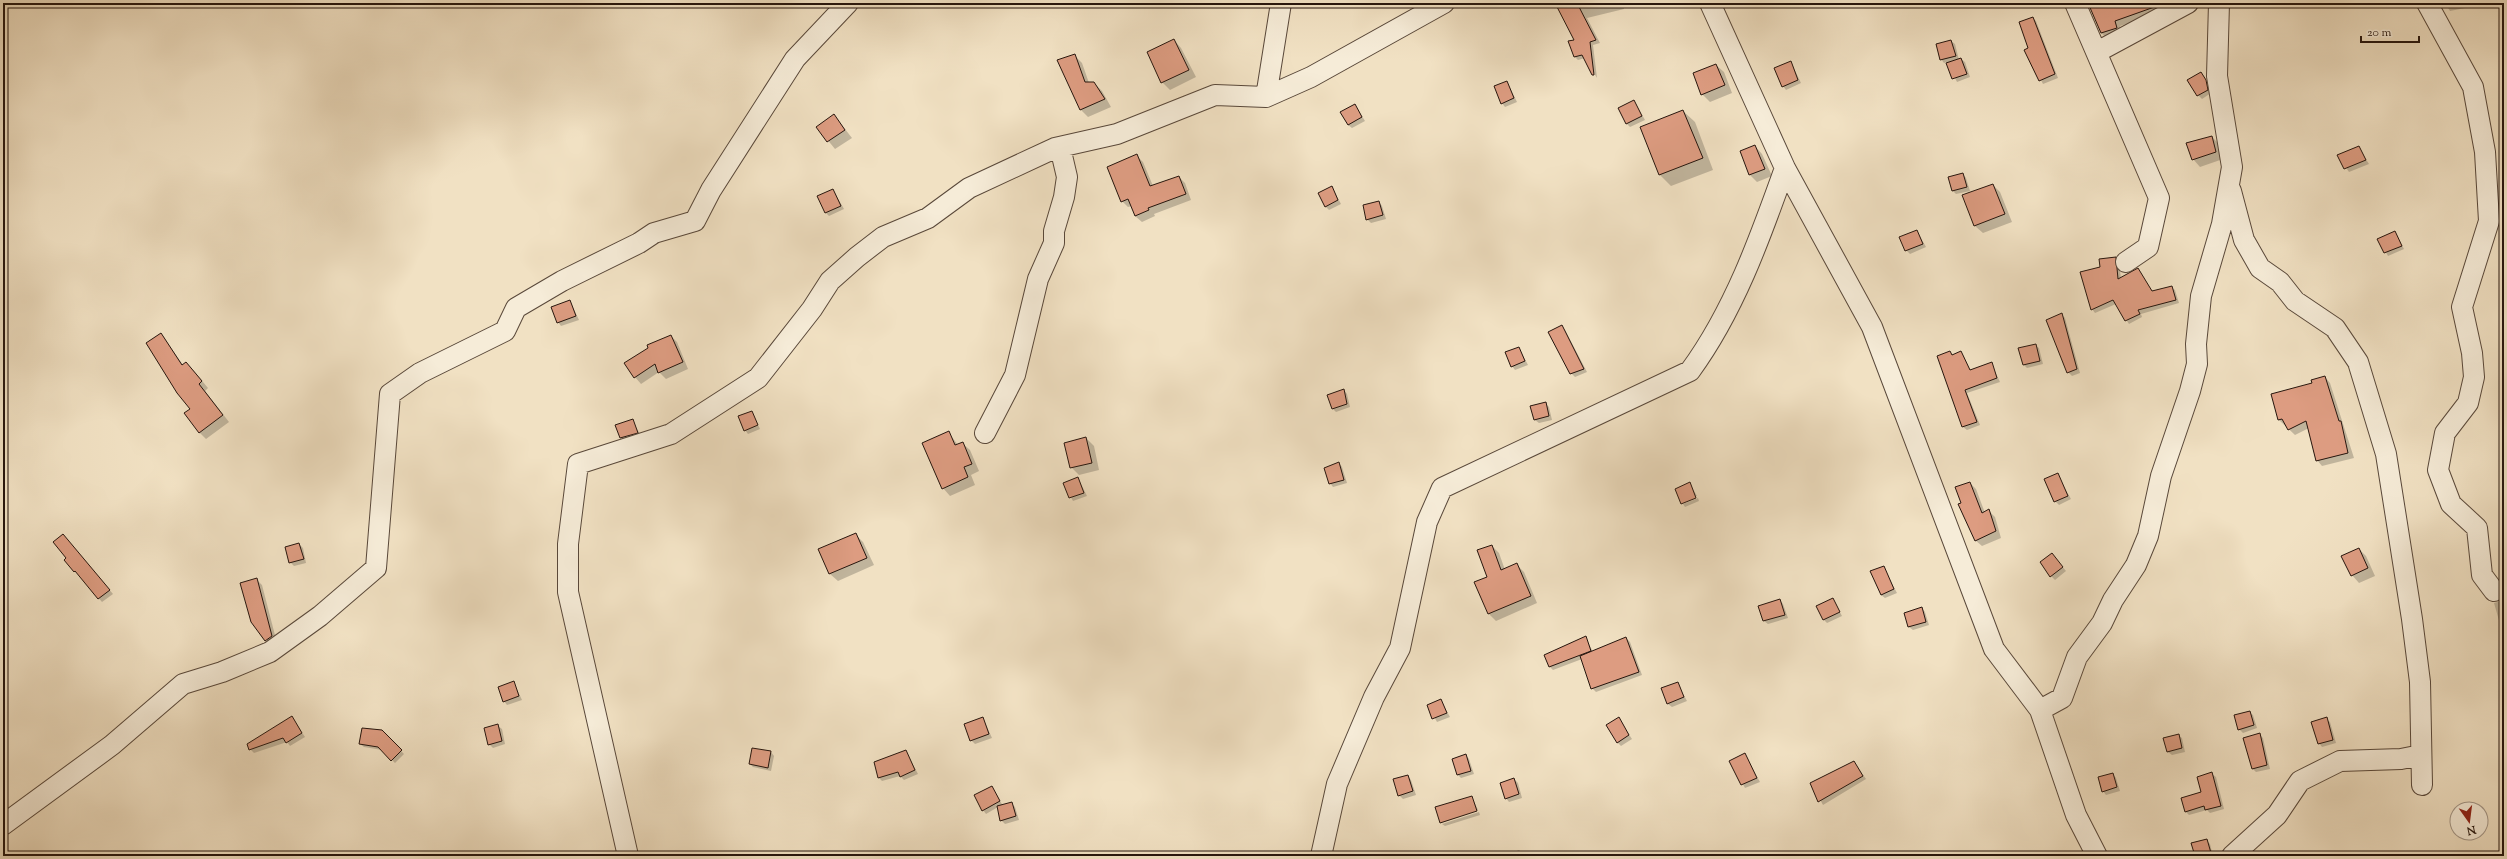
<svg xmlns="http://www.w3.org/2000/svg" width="2507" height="859" font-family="'Sorts Mill Goudy',serif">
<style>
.shadow{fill:#0003}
.building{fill:#dd9c81;stroke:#26150d}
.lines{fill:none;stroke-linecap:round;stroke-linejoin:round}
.minor-casing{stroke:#59483a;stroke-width:22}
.minor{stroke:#f6ecd8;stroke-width:20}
</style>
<rect width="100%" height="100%" fill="#f1e1c3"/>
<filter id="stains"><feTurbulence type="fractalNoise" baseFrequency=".005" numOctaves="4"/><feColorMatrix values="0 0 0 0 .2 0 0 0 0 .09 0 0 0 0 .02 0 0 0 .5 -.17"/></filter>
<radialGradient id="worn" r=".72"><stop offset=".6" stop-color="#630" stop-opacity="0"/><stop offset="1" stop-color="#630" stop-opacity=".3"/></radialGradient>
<path class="shadow" d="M1556,3H1623L1624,9L1587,18L1600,43L1593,45L1597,78L1585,58L1578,60L1575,57L1576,40Z
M1737,3H1757L1743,8Z
M2089,3H2152L2157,14L2120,26L2122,33L2107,38L2101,33Z
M2445,3H2464L2465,8L2450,11Z
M2033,18L2036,21L2058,78L2043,84L2026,50L2030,48Z
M1174,40L1181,48L1196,77L1170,90L1162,82Z
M1951,41L1955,44L1959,60L1961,59L1965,62L1970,77L1957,82L1947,62L1944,63L1941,59Z
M1074,55L1082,63L1089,83H1094L1102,91L1111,107L1088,117L1080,109Z
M1791,62L1801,83L1786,90L1783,86Z
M1716,65L1724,72L1732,93L1710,102L1702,94Z
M2201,73L2209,85L2211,93L2202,99L2198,95Z
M1507,82L1517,102L1505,107L1502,103Z
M1634,101L1645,120L1630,127L1626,123Z
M1355,105L1365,121L1352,128L1348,125Z
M1683,111L1695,122L1713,170L1671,186L1660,175L1641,127Z
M834,115L852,138L835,149L817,127Z
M2212,137L2220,145L2223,159L2200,167L2193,159Z
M1755,146L1762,154L1772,176L1757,182L1750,175Z
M2358,147L2369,164L2349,172L2338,156Z
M1137,156L1143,162L1153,186L1179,177L1185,183L1191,200L1154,214L1155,216L1142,222L1135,216L1132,206L1128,207L1122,201Z
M1963,174L1966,178L1970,191L1956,194L1953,191Z
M1993,185L2000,192L2012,222L1983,233L1975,226L1964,196Z
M1332,187L1341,204L1329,210L1325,206Z
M833,190L844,209L829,216L826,213Z
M1379,202L1382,206L1386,219L1371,223L1367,219Z
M1917,231L1926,247L1910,254L1906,250Z
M2395,232L2404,249L2388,256L2379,239Z
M2115,258L2119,262L2121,279L2138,269L2153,292L2171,287L2175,290L2179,303L2141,314L2142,317L2129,324L2116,304L2095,313L2092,309L2101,267Z
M570,301L579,320L561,326L558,322Z
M2061,314L2065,318L2080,373L2072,376L2068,372Z
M1561,327L1565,330L1587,372L1575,377L1571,373Z
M161,334L183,365L193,370L208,388L205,391L229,422L206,439L199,432Z
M671,336L677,342L688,369L666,379L659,372L641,384L635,377L649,348Z
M2035,345L2039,348L2043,364L2027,368L2024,365Z
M1519,348L1528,365L1515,370L1512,366Z
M1950,352L1953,355L1961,352L1971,371L1991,363L2000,382L1967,393L1980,425L1967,430L1963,427Z
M2325,377L2330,383L2354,458L2322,466L2317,460L2309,428L2295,435L2279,420L2272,395L2313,384Z
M1344,390L1347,394L1350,407L1336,412L1332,408Z
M1545,403L1549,407L1552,420L1539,423L1535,420L1531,407Z
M752,412L760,429L748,434L745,430Z
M632,420L641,436L624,441L616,426Z
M948,432L958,445L962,443L970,450L979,471L971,475L975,485L950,496L943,488Z
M1086,438L1094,446L1099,470L1079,475L1071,467Z
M1339,463L1342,467L1347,483L1333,487L1330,483Z
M2057,474L2071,499L2059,505L2055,501Z
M1078,478L1087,496L1073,501L1064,484Z
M1970,483L1976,489L1985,513L1989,511L1995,517L2001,538L1982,546L1975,540L1962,503Z
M1690,484L1697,496L1682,502Z
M1698,498L1699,501L1685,507L1683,504Z
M856,535L863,542L874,565L838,581L830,574L819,550Z
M66,539L113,594L102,602L75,571L67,559Z
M299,544L303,548L306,563L294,566L290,562Z
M1492,546L1499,553L1505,570L1517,565L1524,572L1537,603L1496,621L1489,614L1475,583L1488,577Z
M2359,549L2366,556L2375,576L2359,583L2352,575Z
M2052,554L2066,571L2055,580L2051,576Z
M1883,567L1897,593L1885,598L1881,595Z
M256,579L262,585L277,643L272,647L252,621Z
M1833,599L1842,616L1827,623L1823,619Z
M1780,600L1783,604L1788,618L1768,624L1764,621L1759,606Z
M2504,600V627H2503L2500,624L2494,603Z
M1922,608L1925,612L1929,625L1913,630L1909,627Z
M1586,638L1593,652L1626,638L1630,642L1642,675L1596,692L1592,688L1582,659L1553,670L1550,667L1545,655Z
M514,683L522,700L507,705L504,701Z
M1677,683L1687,701L1672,707L1668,704Z
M1441,701L1450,717L1437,722L1428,706Z
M2249,712L2253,715L2257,728L2243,733L2239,729Z
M292,718L305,737L290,746L287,742L254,753L250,749Z
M983,718L992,738L975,744L971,740Z
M1618,718L1632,739L1621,746L1618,743Z
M2326,719L2330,722L2336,743L2322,747L2319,743Z
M498,726L502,729L505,744L493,748L489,744Z
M382,731L404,754L395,763L382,750L364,747L360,744Z
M2178,735L2182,738L2185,752L2172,755L2168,752Z
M2260,735L2263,738L2270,769L2256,772L2253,769Z
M906,751L918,774L904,780L900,776L882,781L878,777Z
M771,752L774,756L771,771L753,767L750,764Z
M1466,755L1469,759L1474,774L1461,778L1457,774Z
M1745,755L1760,782L1745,788L1731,761Z
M1854,762L1866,779L1823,805L1811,783Z
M2113,774L2116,778L2120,791L2106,795L2103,791Z
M2212,774L2216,777L2224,809L2210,813L2207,810L2189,815L2186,812L2203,793Z
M1408,776L1411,780L1416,795L1403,799L1399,795Z
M1514,779L1518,783L1522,798L1509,802L1506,798Z
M992,787L1003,806L1011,803L1015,807L1019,820L1005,824L1001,820L998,807L986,814L983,810Z
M1472,797L1478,810L1441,823L1437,807Z
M1479,812L1480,815L1445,826L1442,824Z
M2206,840L2210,844L2213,856H2196L2193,844Z
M1519,850L1525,856H1504Z
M1236,853L1239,856H1228Z"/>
<path class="building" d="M1555,3H1577L1596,40L1590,42L1594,75H1592L1582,55L1574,57L1568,41L1574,40Z
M2088,3H2160V5L2115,21L2117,28L2101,33Z
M2033,17L2055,74L2039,81L2024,50L2028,48L2019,22Z
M1174,39L1189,70L1161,83L1147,52Z
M1951,40L1956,56L1940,60L1936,44Z
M1075,54L1085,82H1094L1105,99L1080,110L1057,60Z
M1961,58L1967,74L1952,79L1946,63Z
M1791,61L1798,80L1782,87L1774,68Z
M1716,64L1725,85L1701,95L1693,73Z
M2201,72L2206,80L2208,90L2197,96L2187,80Z
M1507,81L1514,98L1501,104L1494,86Z
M1634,100L1642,116L1626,124L1618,108Z
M1355,104L1362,117L1348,125L1340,112Z
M1683,110L1703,158L1659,175L1640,127Z
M834,114L845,130L827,142L816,127Z
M2212,136L2216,152L2192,160L2186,143Z
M1755,145L1765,169L1749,175L1740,151Z
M2359,146L2366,160L2344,169L2337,155Z
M1137,154L1150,186L1179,176L1186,194L1148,208L1149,210L1135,216L1128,199L1121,202L1107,167Z
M1963,173L1967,187L1952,191L1948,177Z
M1993,184L2005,214L1974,226L1962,195Z
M1332,186L1338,200L1325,207L1318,193Z
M833,189L841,206L825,213L817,196Z
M1379,201L1383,215L1366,220L1363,205Z
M1917,230L1923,244L1905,251L1899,237Z
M2395,231L2402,246L2384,253L2377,239Z
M2116,257L2118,279L2138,268L2152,291L2172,286L2176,300L2138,310L2140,314L2125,321L2113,300L2091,310L2080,272L2100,267L2099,259Z
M570,300L576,316L557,323L551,307Z
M2062,313L2077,369L2067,373L2046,320Z
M1562,325L1584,369L1570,374L1548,332Z
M161,333L182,365L186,362L202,381L199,384L223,415L199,433L184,413L190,409L177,393L146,343Z
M671,335L683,362L658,373L655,364L634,378L624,363L648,348L647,345Z
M2036,344L2040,361L2023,365L2018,348Z
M1519,347L1525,361L1511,367L1505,352Z
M1950,351L1952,355L1961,351L1970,370L1992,362L1997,378L1965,390L1977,422L1962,427L1937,356Z
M2325,376L2339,421H2341L2348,453L2316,461L2306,421L2288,430L2282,419L2278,420L2271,394L2312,383L2311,380Z
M1344,389L1347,404L1332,409L1327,395Z
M1546,402L1549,416L1534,420L1530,406Z
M752,411L758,425L744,431L738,416Z
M633,419L638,433L620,438L615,425Z
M949,431L955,445L963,442L972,464L964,467L968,477L942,489L922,443Z
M1086,437L1092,463L1070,468L1064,443Z
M1339,462L1344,480L1329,484L1324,468Z
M2058,473L2068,496L2054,502L2044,479Z
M1078,477L1084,493L1069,498L1063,483Z
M1690,482L1696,498L1681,504L1675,489Z
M1970,482L1982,513L1989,509L1996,531L1975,541L1958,504L1961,503L1955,487Z
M856,533L867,558L829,574L818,549Z
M63,534L110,590L98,599L75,571L74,572L64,560L66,558L53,542Z
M299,543L304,559L289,563L285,547Z
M1492,545L1501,570L1517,563L1531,596L1488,614L1474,582L1487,577L1477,550Z
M2359,548L2368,568L2351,576L2341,556Z
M2052,553L2063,567L2050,577L2040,562Z
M1884,566L1894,589L1881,595L1870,571Z
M257,578L272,636L265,641L251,622L240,583Z
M1833,598L1840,612L1823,620L1816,606Z
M1780,599L1785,615L1763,621L1758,606Z
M1922,607L1926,622L1908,627L1904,613Z
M1586,636L1591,651L1549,667L1544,655Z
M1626,637L1639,672L1591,689L1580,656Z
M514,681L519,696L503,702L498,687Z
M1678,682L1684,697L1667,704L1661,688Z
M1441,699L1447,713L1432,719L1427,705Z
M2250,711L2254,725L2238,730L2234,715Z
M292,716L302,733L286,743L283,738L249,750L247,744Z
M983,717L989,734L970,741L964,724Z
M1619,717L1629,735L1617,743L1606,725Z
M2327,717L2333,740L2318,744L2311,722Z
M498,724L502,741L488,745L484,728Z
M362,728L382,730L402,750L391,761L378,747L359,744Z
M2260,733L2267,765L2252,769L2243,738Z
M2179,734L2182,748L2167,752L2163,738Z
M752,748L771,751L768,768L749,764Z
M906,750L915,770L900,777L898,772L878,778L874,762Z
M1745,753L1757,778L1741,785L1729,761Z
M1466,754L1471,771L1457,775L1452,759Z
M1854,761L1863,776L1818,802L1810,783Z
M2212,772L2221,806L2205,810L2204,806L2185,812L2181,798L2201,792L2197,777Z
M2113,773L2117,787L2102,792L2098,777Z
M1408,775L1413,791L1398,796L1393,779Z
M1514,778L1519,794L1505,799L1500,783Z
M992,786L1000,801L982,811L974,795Z
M1472,796L1477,811L1440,823L1435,807Z
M1012,802L1016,816L1000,821L997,806Z
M2207,839L2211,853L2195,856L2191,843Z"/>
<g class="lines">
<g class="minor-casing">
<path id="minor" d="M1710,3L1785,168L1872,327L1994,649L2040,710L2076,815L2097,856
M2075,3L2159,198L2148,247L2126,262
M2427,3L2473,87L2485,152L2489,221L2462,307L2472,353L2474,377L2468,403L2445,433L2438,470L2451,504L2477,528L2482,575L2494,591
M2097,52L2188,3
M1266,97L1281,3
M2231,191L2244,240L2260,268L2280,282L2295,301L2335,328L2358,362L2386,454L2412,619L2420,682L2422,785
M985,433L1015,375L1038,279L1054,243V231L1064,197L1067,177L1060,147
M2040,710L2062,698L2077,657L2102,623L2113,600L2136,565L2148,536L2161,476L2190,391L2197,364L2196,344L2201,296L2222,224L2232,167L2217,76L2219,3
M3,825L112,745L183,684L222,672L270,652L320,616L376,568L390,394L420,373L505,331L516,308L562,281L639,243L654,233L695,221L711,190L795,59L848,3
M628,856L568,592V544L578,464L671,434L758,378L812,309L830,281L857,257L883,237L928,218L969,188L1055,148L1117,134L1215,95L1266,97L1311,77L1444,3
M1321,856L1337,784L1374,697L1400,648L1427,522L1442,488L1690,371C1734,311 1760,238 1785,168
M2232,856L2277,815L2300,781L2340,761L2401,759L2421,755"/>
</g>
<use href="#minor" class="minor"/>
</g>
<rect width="2507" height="859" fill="none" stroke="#f1e1c3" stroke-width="16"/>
<rect x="4" y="4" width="2499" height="851" fill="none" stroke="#26150d" stroke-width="2"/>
<rect x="8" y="8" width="2491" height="843" fill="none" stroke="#26150d"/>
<g transform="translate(2469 821) rotate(166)"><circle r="19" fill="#f6ecd8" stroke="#a39687"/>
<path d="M0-3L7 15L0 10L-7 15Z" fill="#8f2418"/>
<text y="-6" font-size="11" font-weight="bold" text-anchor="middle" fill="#26150d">N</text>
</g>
<path d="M2361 36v6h58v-6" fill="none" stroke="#26150d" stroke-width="2"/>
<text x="2367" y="36" font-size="12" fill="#26150d" stroke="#f6ecd8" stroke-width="3" paint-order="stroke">20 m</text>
<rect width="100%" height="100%" filter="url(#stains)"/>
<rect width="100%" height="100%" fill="url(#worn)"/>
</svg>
